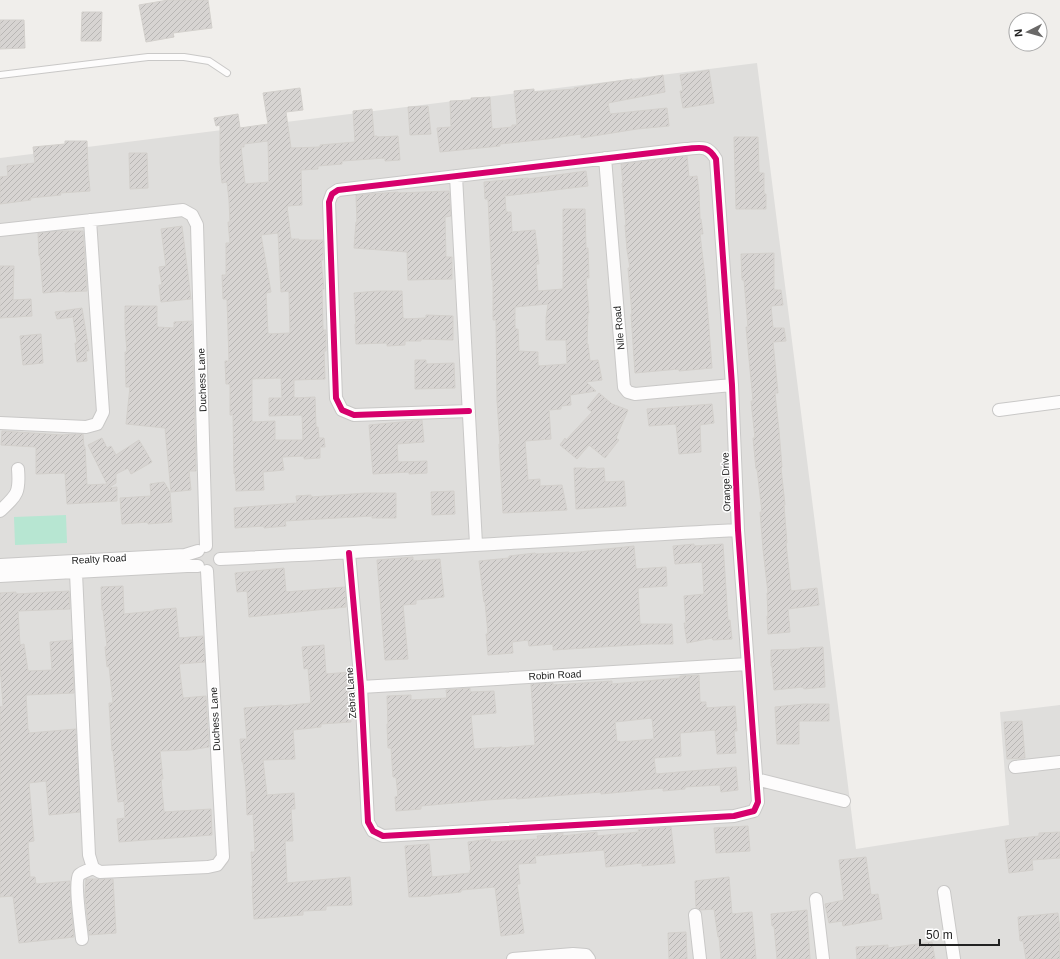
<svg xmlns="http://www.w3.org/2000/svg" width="1060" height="959" font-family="Helvetica,sans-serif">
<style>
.residential{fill:#dfdedc}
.pitch{fill:#b7e6d2}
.building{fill:url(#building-hatch);stroke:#d3d0cc;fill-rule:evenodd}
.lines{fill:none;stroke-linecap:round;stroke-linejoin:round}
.lane-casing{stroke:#c9c8c7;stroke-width:8}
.street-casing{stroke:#c9c8c7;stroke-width:14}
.lane{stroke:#fdfcfc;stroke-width:6}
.street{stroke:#fdfcfc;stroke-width:12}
.cycleway-casing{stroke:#fff;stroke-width:8}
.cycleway{stroke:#d6006c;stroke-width:6}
.labels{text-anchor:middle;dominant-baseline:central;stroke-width:3;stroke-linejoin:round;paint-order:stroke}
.street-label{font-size:10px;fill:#222;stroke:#fff}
</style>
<defs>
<pattern id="building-hatch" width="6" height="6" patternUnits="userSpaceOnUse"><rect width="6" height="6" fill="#d7d4d2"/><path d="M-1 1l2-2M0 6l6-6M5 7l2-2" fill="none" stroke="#b8b6b4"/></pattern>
</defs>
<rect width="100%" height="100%" fill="#f0eeeb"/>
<path class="residential" d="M757,63L856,849L1009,825L1000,712L1060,705V959H0V158Z"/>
<path class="pitch" d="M66,515L67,543L15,545L14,517Z"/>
<path class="building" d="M168,0H208L212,28L173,33L174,37L146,42L139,5Z
M82,12H102L101,41H81Z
M0,20H24L25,48L0,49Z
M709,70L714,103L683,108L680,91H683L680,75Z
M663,75L665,92L608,103L610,114L667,108L669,126L637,129L581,138V134L547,139L500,144V146L440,152L437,128L451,127L450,101L471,100V98L490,97L492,129L512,127V125H517L514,91L534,89V92L575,89L574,88L598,84L632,79V81Z
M300,88L303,110L286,112L291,148L320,147V145L355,142L353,111L372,109L374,136H377V137L398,136L400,160L385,161V158L342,161V164L318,166V169L301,170L302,205L287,206L291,239H299V240H323V260H321L324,289H322L323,330H326V351H324L325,379L294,380V398L315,397L316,427H318L319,438H324L325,447H320V458L304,459V456L282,457L284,470L263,472L264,490L236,491L235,474H234L233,415H230V384H226L225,361H229L227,299H223L222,275H226V243H230L228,222H230L229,200L227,182L222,183L220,162V125L216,126L214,118L238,114L240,128L268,124L263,93ZM268,141L269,182L245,184L241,147H244V144ZM278,233L281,292L289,291L290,333L268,334L266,293L271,292L261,235ZM281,378L282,398H269V416L302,415L303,440H275V421L252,422V379Z
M428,106L431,134L410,135L408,107Z
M734,137H758L759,173H764V194H766V209H736Z
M65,141H87L88,169L90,191L60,193L61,195L30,198L31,200L0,204V177L8,176L7,166L35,163L33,147L65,144Z
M129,153H147L148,188L130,189Z
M687,156L689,177L697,176L699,192L700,219H701L703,234H700L705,277L712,368L679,371V369L635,373L631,314H632L628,268H630L627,250L625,225H626L622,183H623L621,164Z
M586,171L588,186L505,196L506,212H511L512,232L535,230L539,264H536L538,291L563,289V209H585L586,248H588L589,278H586L589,313H588L587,344H588L590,361L598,360L602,380L586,382L596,391L571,395L570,393L571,405L561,406V409L549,410L551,439L525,441L528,480L540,479V486L562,485L567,510L503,513L499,444H500L497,401L496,320H493V280H492L488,199H485L484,182L528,178V179ZM548,304L546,318V340H566L567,364L538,366V352L519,351L518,329H515V307Z
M449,191L451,216L445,217L446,257H452V279L408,280L407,252L354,248L356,222H357L356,195L398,192V193Z
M182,226L191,299L161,302L159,285H162L159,267L166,266L161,229Z
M56,231H83L87,291L65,292V291L43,293L40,256H39L38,233Z
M774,253V290H781L783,305L771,306L773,328H784L786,341L773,342L778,393H775L779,431L782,467L781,468L785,505H784L787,543H786L791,591L817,588L819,605L788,609L790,632L768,634L767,616H768L767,593H768L763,549L760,512H762L757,469H756L753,438H755L751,401H753L746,327H748L744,280H742L741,254Z
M0,266H14L13,300L31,299L32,316L0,318Z
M377,291H402L403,318H404V319L426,318V315L453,316V340L421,339V341H405V345L387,346V343L356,344L355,324H356L354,293Z
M125,306H157V327L174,328V322L192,321L196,471H189L191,490L171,492L165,428L126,424L130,387H126L125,352H127L125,327Z
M82,308L89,351H86L87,361L77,362L75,343H77L73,317L57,319L55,312Z
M41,334L43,363L23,365L20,336Z
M415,360H426V364L454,363L455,388L415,389Z
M599,393L612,404L628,410L616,438L619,440L605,458L589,445L577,459L560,445L565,438L566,440L592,412L587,408Z
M712,404L714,423L700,425L701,452L679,454L676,424L649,426L647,409Z
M422,420L424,442L397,444L398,462L427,461V473L409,474V472L373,474L369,425Z
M2,431L62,435L73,434H83L84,447H85L87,485L107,484L88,445L102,438L107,448L111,446L116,455L139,440L152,462L131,474L128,468L116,474V483L108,488L117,487V501L67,504L65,473L36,474V447L1,445Z
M574,468H586V469L604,468L605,482L624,481L626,506L576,509Z
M164,482L170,492L172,522L148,524V522L122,524L120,498L151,496L150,484Z
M454,491L455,514L432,515L431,492Z
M366,493H396V518H372V516L285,521L286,526L264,528V526L235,528L234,508L258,506L297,503L296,496L311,495V497Z
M694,544V546L723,544L728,620H730L732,639L713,640L712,638L687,643L684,623H686L684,596L704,594L702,562L675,564L673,546Z
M634,546L636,569L666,567L667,586L638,588L640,624H672L673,644H650L553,650V644L529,646L528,640L512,642L513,653L488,655L486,634H488L485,602H484L479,561L509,558V556L535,553L536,554L569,552L570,553Z
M413,557V561L440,559L444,597L416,600V604L403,605L408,659L385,660L377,560Z
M284,568L286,592L345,587L346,607L249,617L247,591L237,592L235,573Z
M123,586L124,614L154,611V610L176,608L179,638L203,636L205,662L179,664L183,698L206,696L209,747L190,750L160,751L163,779H161L164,812L211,809L212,835L119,842L117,819L125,818L124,801L118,802L113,751H112L109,703H113L109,666L107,667L105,647L107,646L103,610H102L101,587Z
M69,591L70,609L18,611L20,645L24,644L28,671L52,670L50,642L72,640L74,693L26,695L28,730H29V733L76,729L80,812L49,815L46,781L29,783L34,841L28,842L30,877H35L36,884L70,881L71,906L74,937L19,943L13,896L0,897V707L3,706L0,665V593L16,592V594Z
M324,645L326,674L350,672L351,695H348L351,722L321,724V727L293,730L295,759L263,760L267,795L294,793L295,809H291L293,841H285L287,883L350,877L352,905L326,906V910L303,911V915L254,919L252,886H253L251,852H255L253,814L247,815L246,789L243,762H242L240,739H247L244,708L282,705V706L311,703L308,668L304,669L302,647Z
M823,647L825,687L804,689L803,687L774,690L772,666H771V650L800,649V648Z
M699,675L700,702H706V708L735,706L737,731H734L736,753L717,754L715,730L680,733L681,756L654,758L656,774L736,767L738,790L721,792L720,785L685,787V789L663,791V788L601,794V792L517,799L516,798L487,800L421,806V809L396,811L395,797L398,796L396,777H393L391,748H388L387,724H388L387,696L411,695V700L447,698L446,690L470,688V692L494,691L496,713L471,715L474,749L502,747V748L535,745L531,684L553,683V685L612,681V684L680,678V676ZM652,718L654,739L620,742V741L617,742L615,722Z
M804,704H829V721H799V744H777L775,707Z
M1022,721L1025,758L1007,759L1004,722Z
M748,826L750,851L716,853L714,828Z
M671,827L675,863L642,866V863L606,867L604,850L535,856L536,863L518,864L520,884H517L524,933L501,936L495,887L461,890V892L431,895V896L409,897L405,846L429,844L432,877L470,873V870H471L468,842L490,839L491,842L538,839L537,836L563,833V836L597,832V836L639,832L638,830Z
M1060,832V858L1032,860L1033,870L1009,873L1005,840L1039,836V833Z
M866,857L871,895L878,894L882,919L843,926L842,921L829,923L825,904L844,900L839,860Z
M729,877L732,914L752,912L756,959H721L719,937H718L714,909L700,910L696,908L695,881Z
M86,879H113L116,933L89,935L85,895Z
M807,910L810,959H777L774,926H772L771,914Z
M1058,913L1060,931V937L1059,938L1060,959H1026L1023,941H1020L1018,917Z
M686,932L687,959H669L668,933Z
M932,942L935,959H857L856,947L888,945V948Z"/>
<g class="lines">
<g class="lane-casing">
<path id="lane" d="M0,75L148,57H184L209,61L227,73"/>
</g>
<g class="street-casing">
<path id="street" d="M605,158L624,387L628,392L635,394L732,385
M456,176L476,544
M0,230L183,210L192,215L197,225L206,546
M999,410L1060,402
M0,423L86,427L97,424L103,412L90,220
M0,511C17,495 20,493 18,469
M349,553L361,687L368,822L373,831L383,836L734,816L754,811L758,802L738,530L732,385L716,159C707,144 700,148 685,149L338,190L332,194L329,202L336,398L342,410L354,415L469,411
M220,559C393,551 566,539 738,530
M0,565L185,555L198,551
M76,573L89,855L93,868L100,872L208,867L217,865L223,857L207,571
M0,576L187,566H198
M361,687L748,664
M1015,767L1060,762
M756,779L844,801
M944,892L954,959
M816,899L823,959
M695,915L700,959
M82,939C81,929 74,881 79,875C82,872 89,870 93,868
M513,959L573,954L586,955L589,959"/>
</g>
<use href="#lane" class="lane"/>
<use href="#street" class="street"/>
<g class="cycleway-casing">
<path id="cycleway" d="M349,553L361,687L368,822L373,831L383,836L734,816L754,811L758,802L738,530L732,385L716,159C707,144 700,148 685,149L338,190L332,194L329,202L336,398L342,410L354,415L469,411"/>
</g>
<use href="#cycleway" class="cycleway"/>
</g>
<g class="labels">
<g class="street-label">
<text transform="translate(619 328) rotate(-95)">Nile Road</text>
<text transform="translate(202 380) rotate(-92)">Duchess Lane</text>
<text transform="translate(726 482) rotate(-92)">Orange Drive</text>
<text transform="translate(99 559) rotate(-3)">Realty Road</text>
<text transform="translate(555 675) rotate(-3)">Robin Road</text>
<text transform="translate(351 693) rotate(-94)">Zebra Lane</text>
<text transform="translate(215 719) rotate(-93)">Duchess Lane</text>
</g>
</g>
<g transform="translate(1028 32) rotate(264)"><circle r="19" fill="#ffffff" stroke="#a7a7a7"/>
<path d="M0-3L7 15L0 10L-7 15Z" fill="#6a6968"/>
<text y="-6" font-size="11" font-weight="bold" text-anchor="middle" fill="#222222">N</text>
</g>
<path d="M920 939v6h79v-6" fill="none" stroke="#222222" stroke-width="2"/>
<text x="926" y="939" font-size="12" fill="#222222" stroke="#ffffff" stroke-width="3" paint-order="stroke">50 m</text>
</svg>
